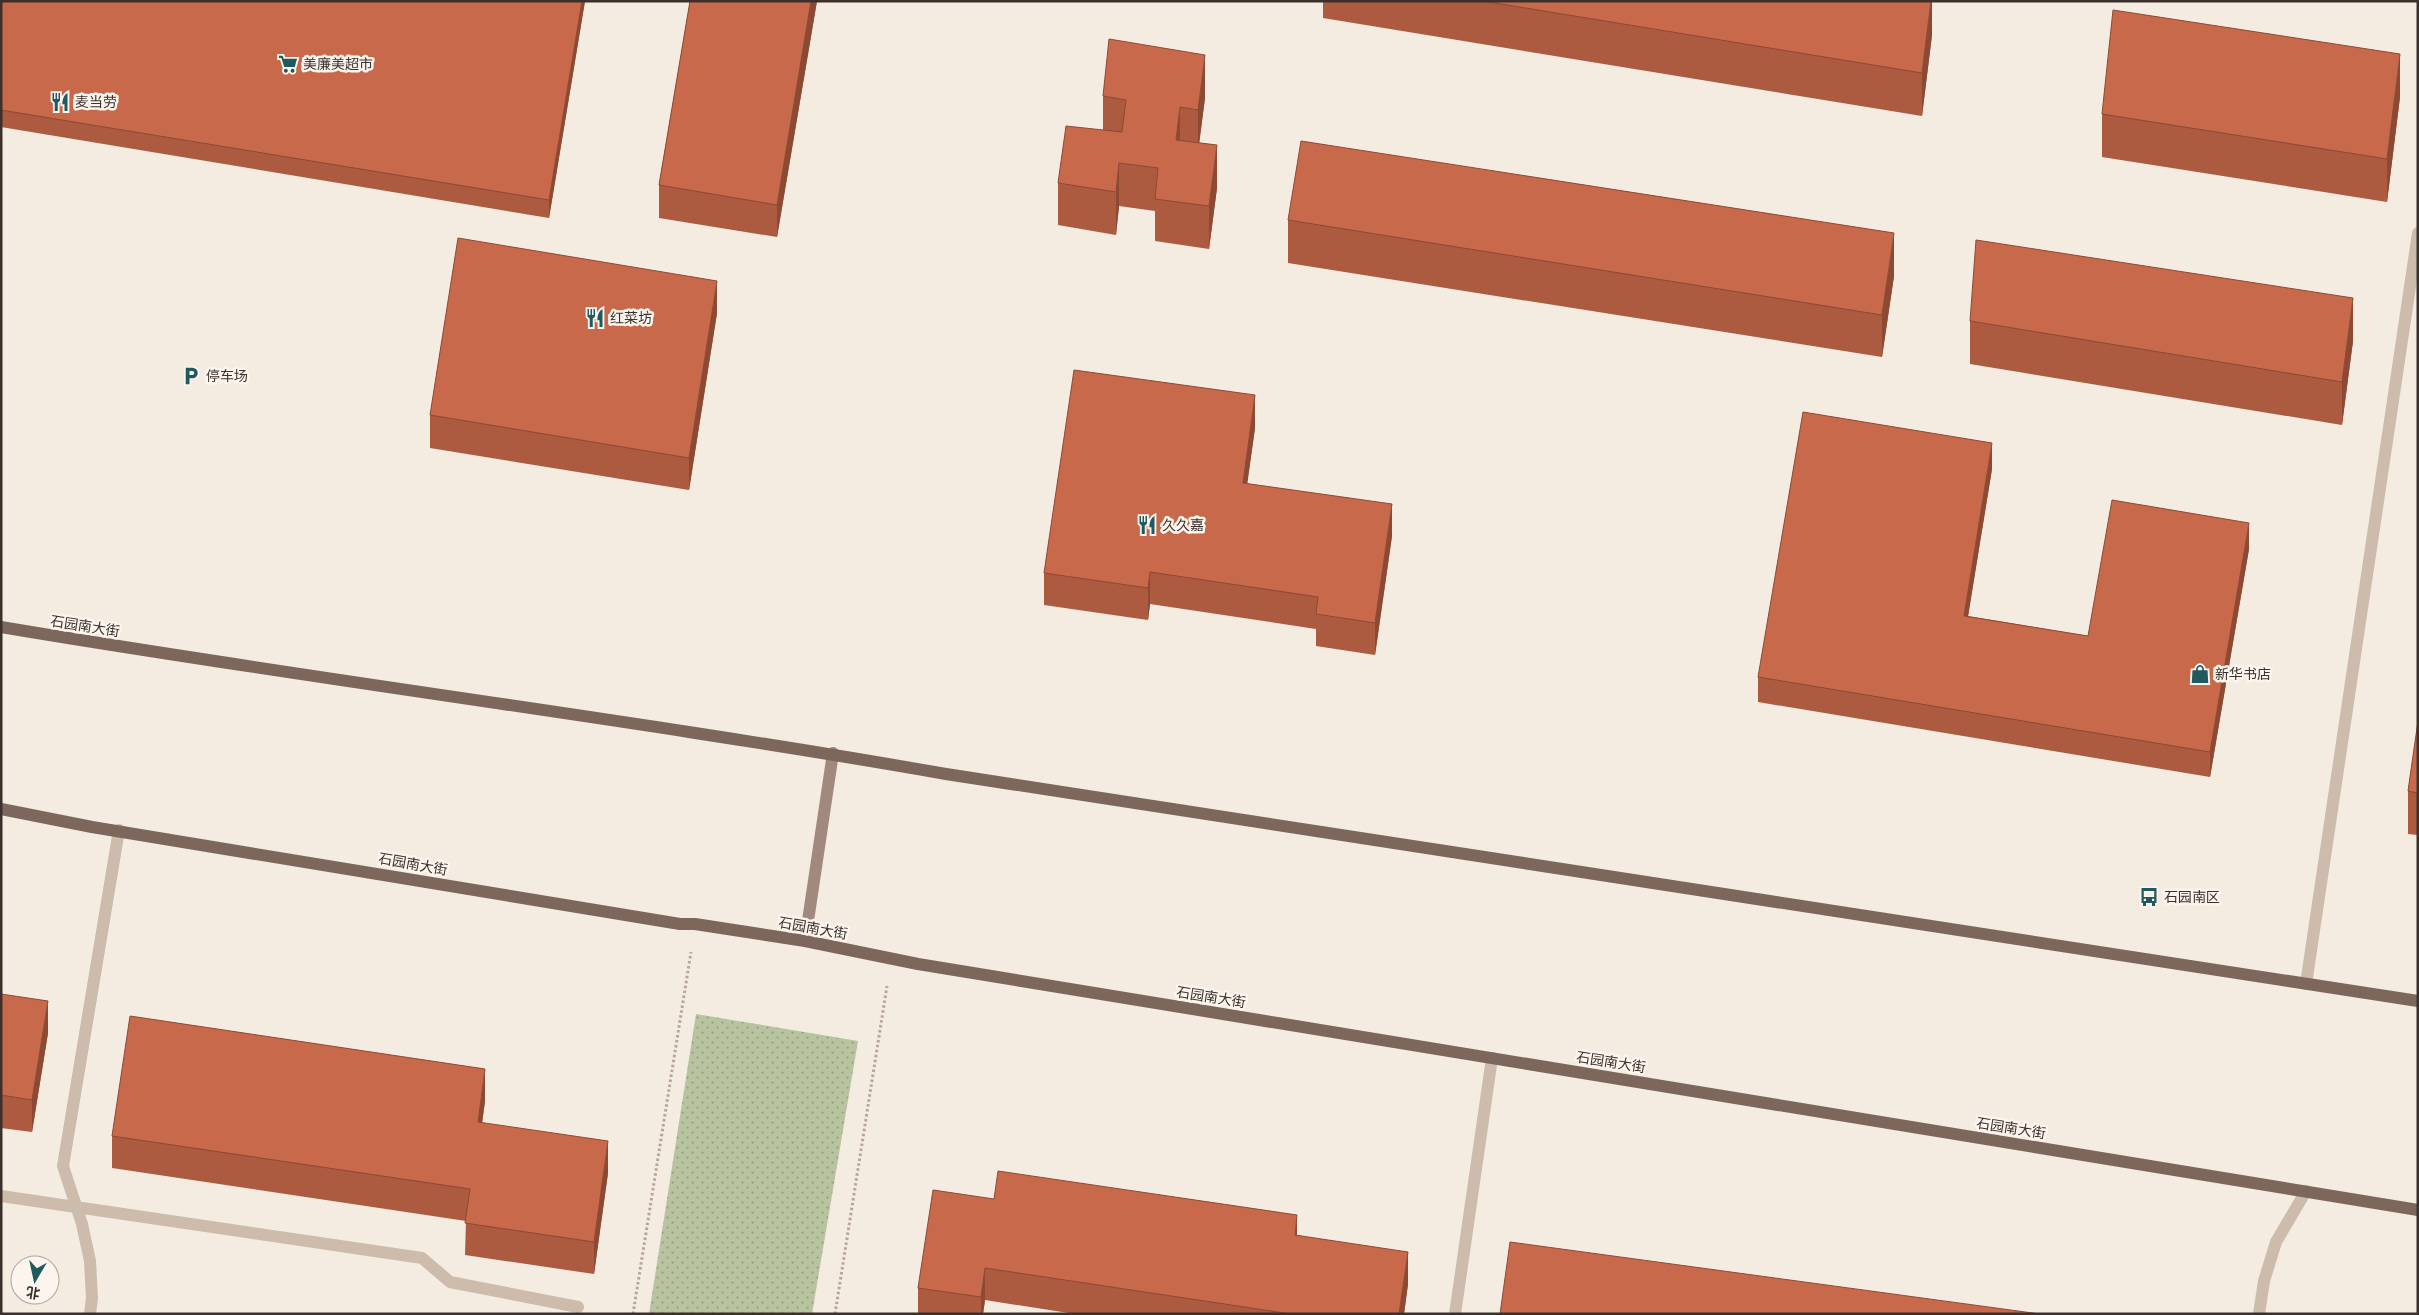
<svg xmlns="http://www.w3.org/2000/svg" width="2419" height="1315" font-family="'PT Sans','Noto Sans SC',sans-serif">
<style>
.garden{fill:url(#garden-dots)}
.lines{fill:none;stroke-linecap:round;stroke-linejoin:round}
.path{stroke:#b9a596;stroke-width:3;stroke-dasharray:2.5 2.5;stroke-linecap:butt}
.lane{stroke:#cdbbac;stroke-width:12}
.street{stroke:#cdbbac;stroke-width:12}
.secondary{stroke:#a18a7d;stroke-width:12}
.primary{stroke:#7d675c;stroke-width:12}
.wall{fill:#ac5a40}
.shaded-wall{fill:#8c4a34}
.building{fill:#c8694b;stroke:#8c4a34}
.labels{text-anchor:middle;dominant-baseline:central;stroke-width:5;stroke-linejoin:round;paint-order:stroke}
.poi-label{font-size:14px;fill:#3b302b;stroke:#fbf5ee;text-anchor:start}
.street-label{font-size:14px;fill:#3b302b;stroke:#fbf5ee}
</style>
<defs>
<pattern id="garden-dots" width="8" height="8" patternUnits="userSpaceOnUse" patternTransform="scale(1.25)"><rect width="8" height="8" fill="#b8c4a0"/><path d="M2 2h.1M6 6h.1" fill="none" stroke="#97a083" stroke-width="1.8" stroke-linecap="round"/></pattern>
</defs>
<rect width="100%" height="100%" fill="#f4ebe1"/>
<path class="garden" d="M696,1014L858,1041L812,1314H649Z"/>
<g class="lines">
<path class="path" d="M633,1314L691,952
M835,1314L887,986"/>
<path class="lane" d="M1,1196L422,1258L450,1282L578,1307
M90,1314L92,1298L90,1261L82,1224L63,1166L119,830
M2259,1314L2264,1281L2276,1242L2306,1191"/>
<path class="street" d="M2306,984L2418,233
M1455,1314L1492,1058"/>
<path class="secondary" d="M805,941L833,753"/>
<path class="primary" d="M1,627C316,680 632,719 946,774L2418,1001
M1,809L92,827L680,924H695L805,941L918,964L2418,1210"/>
</g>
<path class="wall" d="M1,1H585L549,218L1,127Z
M690,1H817L777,237L659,218V185Z
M1323,1H1932V35L1922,116L1323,18Z
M1103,96L1205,98L1199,143L1217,188L1209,249L1155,241V211L1119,206L1116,235L1058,225V183L1103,130Z
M2400,97L2387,202L2102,157V114Z
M1288,220L1894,276L1882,357L1288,263Z
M717,313L689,490L430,448V415Z
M1970,321L2353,341L2342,425L1970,364Z
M1255,428L1247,483L1392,536L1375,655L1316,646V629L1150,604L1148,620L1044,605V573Z
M1992,469L1968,616L2088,636L2249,549L2210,777L1758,702V677Z
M2418,721V835L2408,834V791Z
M1,994L48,1033L32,1132L1,1128Z
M485,1101L482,1123L608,1173L594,1274L465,1255L466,1221L112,1168V1136Z
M994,1199L1297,1236L1408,1284L1404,1314H1075L985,1300L983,1314H918V1288Z"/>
<path class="shaded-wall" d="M582,1H585L549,218V200Z
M811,1H817L777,237V205Z
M1931,1H1932V35L1922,116V73Z
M2400,54V97L2387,202V159Z
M1205,55V98L1198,153V110Z
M1180,107V150L1176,140Z
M1217,145V188L1209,249V206Z
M1119,163V206L1116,235V192Z
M1894,233V276L1882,357V315Z
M717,281V313L689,490V458Z
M2353,298V341L2342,425V382Z
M1255,395V428L1243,515V483Z
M1992,443V469L1964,641V616Z
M1392,504V536L1375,655V623Z
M2249,523V549L2210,777V752Z
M1150,572V604L1148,620V588Z
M48,1001V1033L32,1132V1100Z
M485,1069V1101L478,1154V1122Z
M608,1141V1173L594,1274V1242Z
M1297,1215V1247L1295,1235Z
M1408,1252V1284L1404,1314H1399Z
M985,1268V1300L983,1314H981V1297Z"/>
<path class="building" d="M1,1H582L549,200L1,110Z
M690,1H811L777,205L659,185Z
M1483,1H1931L1922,73Z
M2113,10L2400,54L2387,159L2102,114Z
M1109,39L1205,55L1198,110L1180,107L1176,140L1217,145L1209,206L1155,199L1158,168L1119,163L1116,192L1058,183L1066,126L1122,132L1126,100L1103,96Z
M1301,141L1894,233L1882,315L1288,220Z
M458,238L717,281L689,458L430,415Z
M1976,240L2353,298L2342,382L1970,321Z
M1074,370L1255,395L1243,483L1392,504L1375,623L1316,614L1318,597L1150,572L1148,588L1044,573Z
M1803,412L1992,443L1964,616L2088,636L2112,500L2249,523L2210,752L1758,677Z
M2418,721V793L2408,791Z
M1,994L48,1001L32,1100L1,1095Z
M130,1016L485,1069L478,1122L608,1141L594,1242L465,1223L470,1189L112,1136Z
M998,1171L1297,1215L1295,1235L1408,1252L1399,1314H1291L985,1268L981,1297L918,1288L933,1190L994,1199Z
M1510,1242L2040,1314H1500Z"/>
<defs>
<g id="supermarket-bare" transform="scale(1.5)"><path d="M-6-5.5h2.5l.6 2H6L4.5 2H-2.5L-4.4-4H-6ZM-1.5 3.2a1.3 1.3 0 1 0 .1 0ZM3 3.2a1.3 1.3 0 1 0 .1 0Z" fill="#1f5a5e" stroke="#fbf5ee" stroke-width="2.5" paint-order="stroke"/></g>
<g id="restaurant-bare" transform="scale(1.5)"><path d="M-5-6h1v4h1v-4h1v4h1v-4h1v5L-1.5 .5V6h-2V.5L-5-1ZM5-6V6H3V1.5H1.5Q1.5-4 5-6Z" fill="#1f5a5e" stroke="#fbf5ee" stroke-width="2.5" paint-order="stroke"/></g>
<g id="parking-bare" transform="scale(1.5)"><path d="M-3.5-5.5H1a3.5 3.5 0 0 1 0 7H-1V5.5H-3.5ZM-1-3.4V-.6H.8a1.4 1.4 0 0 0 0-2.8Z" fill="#1f5a5e" stroke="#fbf5ee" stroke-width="2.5" paint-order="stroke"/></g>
<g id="shop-bare" transform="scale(1.5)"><path d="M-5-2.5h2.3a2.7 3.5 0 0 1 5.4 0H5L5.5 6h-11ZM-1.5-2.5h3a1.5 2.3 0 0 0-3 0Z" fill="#1f5a5e" stroke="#fbf5ee" stroke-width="2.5" paint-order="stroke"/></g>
<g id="bus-bare" transform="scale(1.5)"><path d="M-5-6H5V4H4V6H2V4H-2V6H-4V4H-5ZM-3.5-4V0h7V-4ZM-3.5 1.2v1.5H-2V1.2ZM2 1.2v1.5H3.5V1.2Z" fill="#1f5a5e" stroke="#fbf5ee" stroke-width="2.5" paint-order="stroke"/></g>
</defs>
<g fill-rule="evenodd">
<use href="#supermarket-bare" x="288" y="64"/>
<use href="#restaurant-bare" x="60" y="102"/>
<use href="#restaurant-bare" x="595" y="318"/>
<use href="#parking-bare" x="191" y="376"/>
<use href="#restaurant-bare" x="1147" y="525"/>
<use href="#shop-bare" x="2200" y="674"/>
<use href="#bus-bare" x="2149" y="897"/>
</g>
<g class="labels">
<g class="poi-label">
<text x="303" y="64">美廉美超市</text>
<text x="75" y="102">麦当劳</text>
<text x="610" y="318">红菜坊</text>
<text x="206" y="376">停车场</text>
<text x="1162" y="525">久久嘉</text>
<text x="2215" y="674">新华书店</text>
<text x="2164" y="897">石园南区</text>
</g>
<g class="street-label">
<text transform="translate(85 626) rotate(9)">石园南大街</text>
<text transform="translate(413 864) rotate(10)">石园南大街</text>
<text transform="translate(813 928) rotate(10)">石园南大街</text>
<text transform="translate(1211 997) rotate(9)">石园南大街</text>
<text transform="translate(1611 1062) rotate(9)">石园南大街</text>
<text transform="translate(2011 1128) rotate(9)">石园南大街</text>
</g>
</g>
<rect width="2419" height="1315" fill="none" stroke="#3b302b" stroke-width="5"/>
<g transform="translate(35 1280) rotate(189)"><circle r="24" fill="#fbf5ee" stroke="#aea6a0"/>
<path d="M0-4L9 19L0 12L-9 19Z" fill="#1f5a5e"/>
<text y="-8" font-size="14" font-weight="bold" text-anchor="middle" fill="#3b302b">北</text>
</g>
</svg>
